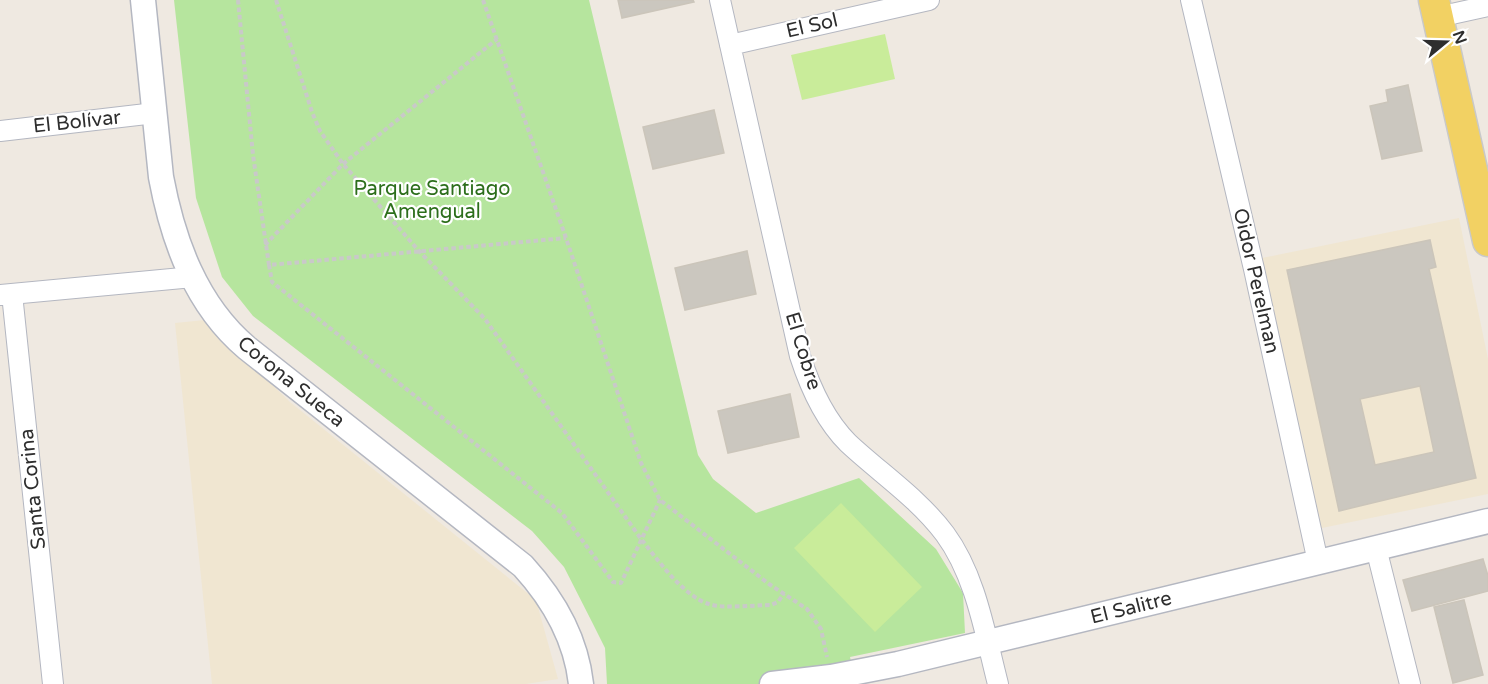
<svg xmlns="http://www.w3.org/2000/svg" width="1488" height="684" font-family="'Varela Round',sans-serif">
<style>
.education{fill:#f0e6d1}
.green{fill:#b6e59e}
.pitch{fill:#c9ec9a}
.building{fill:#cbc7bf;stroke:#cbc5ba;stroke-width:1.5;fill-rule:evenodd}
.lines{fill:none;stroke-linecap:round;stroke-linejoin:round}
.minor-casing{stroke:#b4b7c1;stroke-width:22}
.tertiary-casing{stroke:#b4b7c1;stroke-width:27}
.primary-casing{stroke:#c9c9c9;stroke-width:33}
.path{stroke:#c9c9c9;stroke-width:4;stroke-dasharray:4.5 3;stroke-linecap:butt}
.minor{stroke:#fff;stroke-width:20}
.tertiary{stroke:#fff;stroke-width:24}
.primary{stroke:#f2d163;stroke-width:30}
.labels{text-anchor:middle;dominant-baseline:central;stroke-width:4.5;stroke-linejoin:round;paint-order:stroke}
.street-label{font-size:20px;fill:#2e2e2e;stroke:#fff}
.park-label{font-size:20px;fill:#2c6e1b;stroke:#fff}
</style>
<rect width="100%" height="100%" fill="#efe9e1"/>
<path class="education" d="M1459,218L1488,359V494L1317,529L1262,258Z
M205,320L290,402L536,600L558,679L526,684H212L175,323Z"/>
<path class="green" d="M174,0H589L698,455L713,479L756,513L859,478L936,549L963,593L965,633L850,657L856,684H607L605,648L592,622L564,567L532,531L253,316L222,277L196,198Z"/>
<path class="pitch" d="M885,34L895,79L802,100L791,55Z
M841,503L922,587L875,632L794,548Z"/>
<path class="building" d="M618,0H693L694,2L622,18Z
M1408,85L1422,151L1382,159L1370,106L1388,102L1386,90Z
M714,110L724,153L653,169L643,127Z
M1430,240L1436,267L1429,269L1476,478L1339,511L1287,270ZM1420,386L1434,452L1375,465L1360,399Z
M747,251L756,294L685,310L675,268Z
M790,394L799,437L728,453L718,411Z
M1483,559L1488,576V591L1412,611L1403,580Z
M1464,600L1483,675L1453,683L1434,607Z"/>
<g class="lines">
<g class="minor-casing">
<path id="minor" d="M720,0L800,356C810,387 824,419 848,443C880,473 918,498 945,534C976,576 985,634 998,684
M1191,0L1254,269L1318,562
M1438,17L1488,6
M730,45L929,0
M0,131L155,113
M12,294L53,684
M0,295L193,277
M1376,548L1410,684"/>
</g>
<g class="tertiary-casing">
<path id="tertiary" d="M143,0L161,177C173,241 196,305 247,348L523,566C554,600 576,638 581,684
M772,684L831,677L898,664L1488,521"/>
</g>
<g class="primary-casing">
<path id="primary" d="M1434,0L1488,241"/>
</g>
<path class="path" d="M238,0L253,155L269,265L566,238
M276,0L312,112L320,131L343,164L419,251L485,319L641,539C658,560 683,596 709,604C722,609 755,605 771,605L778,602L784,593
M483,0L566,238L641,463L660,500L769,584L807,609L821,629L827,657
M265,245L343,164L497,39
M269,265L272,282L562,513L613,582L621,583L660,500"/>
<use href="#minor" class="minor"/>
<use href="#tertiary" class="tertiary"/>
<use href="#primary" class="primary"/>
</g>
<g class="labels">
<g class="street-label">
<text transform="translate(812 26) rotate(-13)">El Sol</text>
<text transform="translate(77 122) rotate(-6)">El Bolívar</text>
<text transform="translate(1256 281) rotate(77)">Oidor Perelman</text>
<text transform="translate(803 351) rotate(73)">El Cobre</text>
<text transform="translate(291 382) rotate(39)">Corona Sueca</text>
<text transform="translate(33 489) rotate(-96)">Santa Corina</text>
<text transform="translate(1131 608) rotate(-14)">El Salitre</text>
</g>
<g class="park-label">
<text x="432" y="189">Parque Santiago<tspan x="432" dy="23">Amengual</tspan></text>
</g>
</g>
<g transform="translate(1446 42) rotate(71)" stroke="#ffffff" stroke-width="4.5" paint-order="stroke">
<path d="M0-4.5L10 22L0 15L-10 22Z" fill="#2e2e2e"/>
<text y="-9" font-size="16" font-weight="bold" text-anchor="middle" fill="#2e2e2e">N</text>
</g>
</svg>
